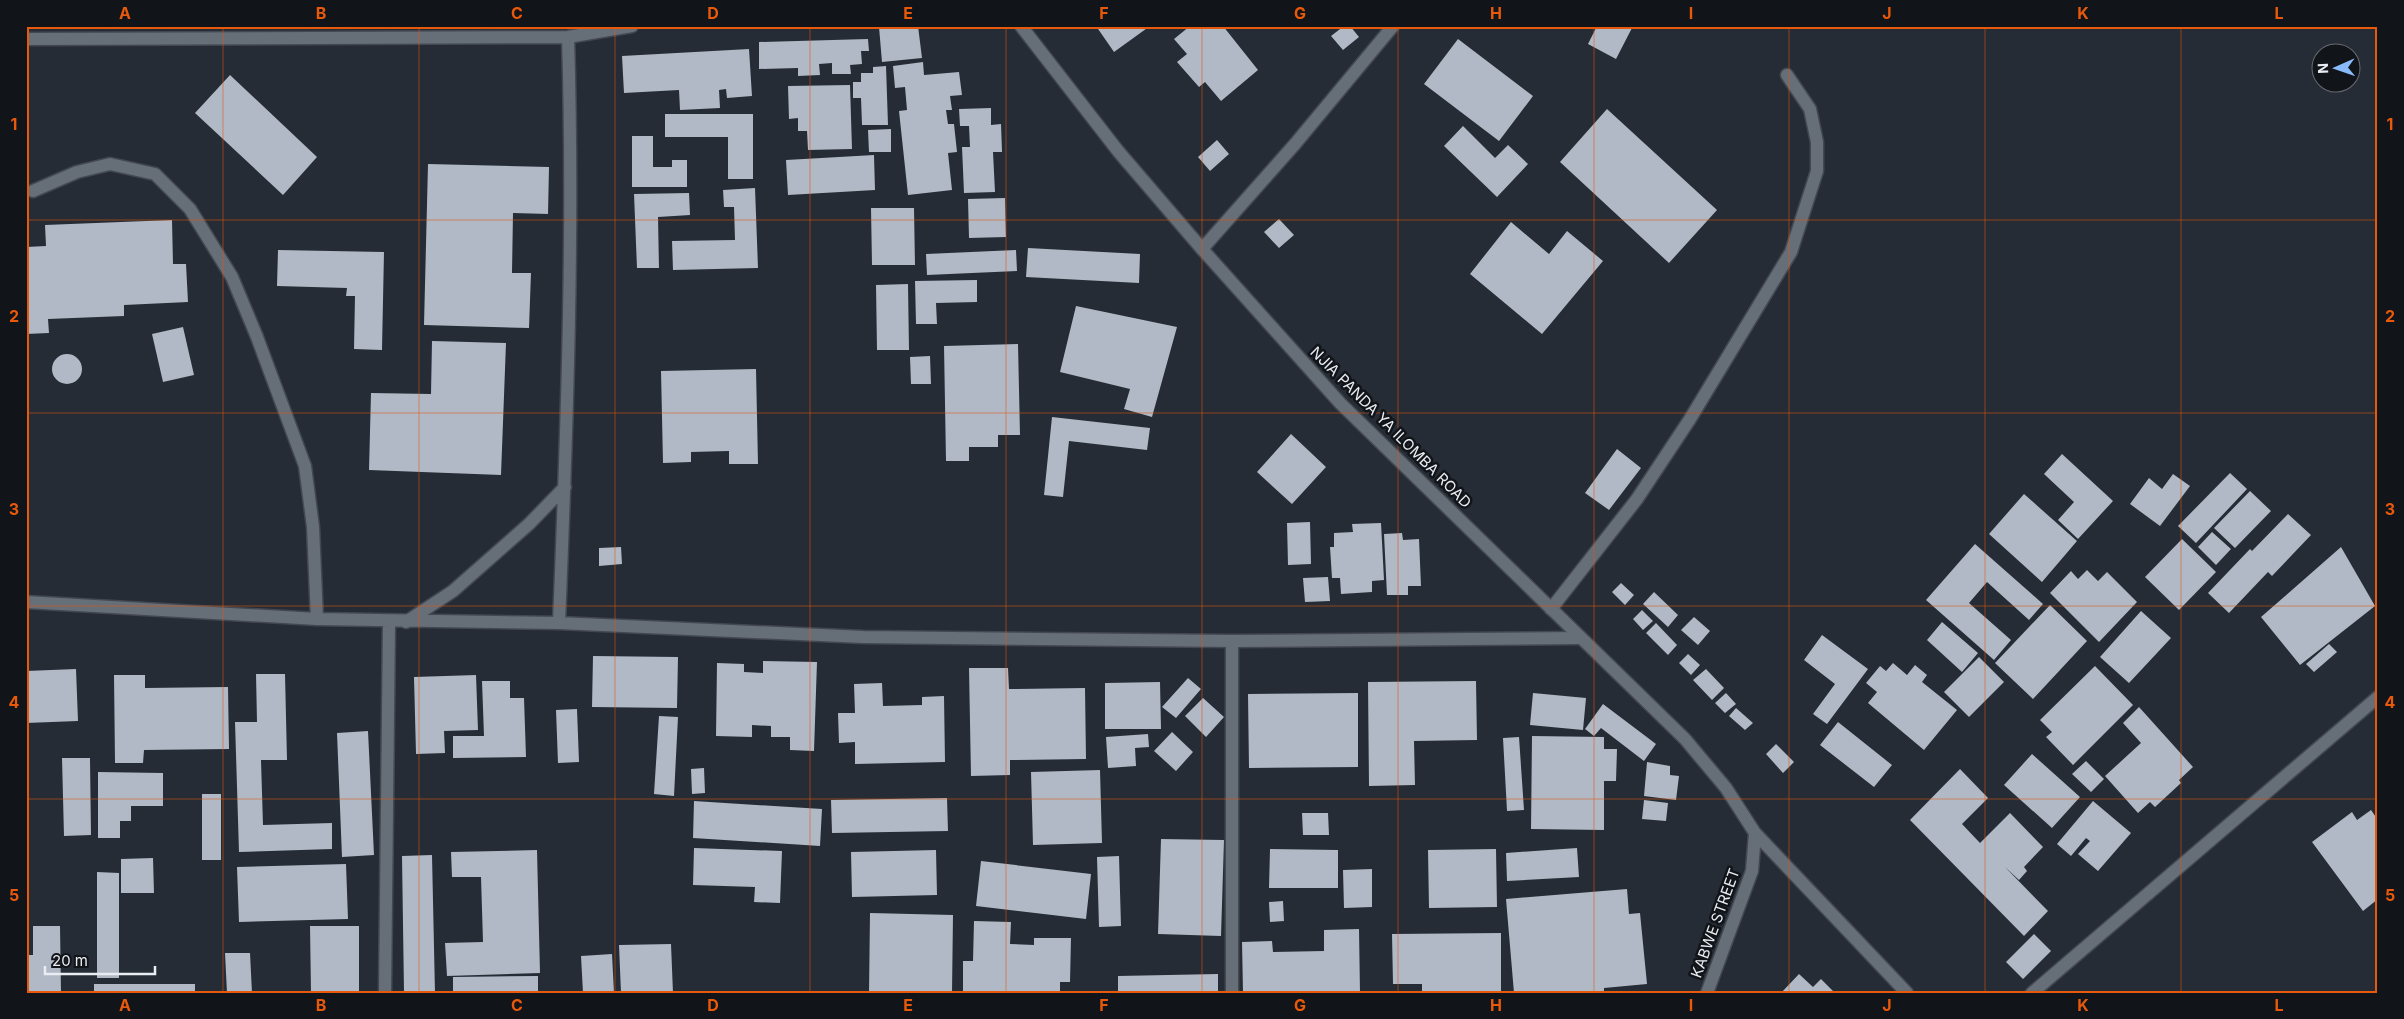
<svg xmlns="http://www.w3.org/2000/svg" width="2404" height="1019" font-family="Inter,sans-serif">
<style>
.building{fill:#b0b9c5}
.lines{fill:none;stroke-linecap:round;stroke-linejoin:round}
.lane-casing{stroke:#434850;stroke-width:15}
.street-casing{stroke:#434850;stroke-width:15}
.secondary-casing{stroke:#434850;stroke-width:15}
.lane{stroke:#666e78;stroke-width:12}
.street{stroke:#666e78;stroke-width:12}
.secondary{stroke:#666e78;stroke-width:12}
.grid{fill:none;stroke:#e8590c;stroke-width:1;stroke-opacity:0.55}
.labels{text-anchor:middle;dominant-baseline:central;stroke-width:5;stroke-linejoin:round;paint-order:stroke}
.street-label{font-size:15px;fill:#e9edf3;stroke:#111418}
.neatline{fill:none;stroke:#e8590c;stroke-width:2}
.grid-label{font-size:16px;text-anchor:middle;font-weight:bold;fill:#e8590c}
</style>
<rect width="100%" height="100%" fill="#252c35"/>
<path class="building" d="M918,26L922,58L882,62L879,27Z
M1096,26H1150L1114,52Z
M1190,26H1223L1258,70L1221,101L1205,82L1199,87L1177,62L1187,54L1174,39Z
M1344,26H1350L1359,37L1343,50L1331,36Z
M1597,26H1633L1616,59L1588,44Z
M868,39L869,51H861L862,64L850,65L851,74H832V63L819,64L820,75L798,76V68L759,69V42Z
M1458,39L1533,96L1499,141L1424,84Z
M749,49L752,96L727,98L726,89L719,90L720,108L680,110L679,90L624,93L622,56Z
M923,62L924,75L959,72L962,95L950,96L952,110H946L948,124H954L957,152L948,153L952,190L908,195L899,111L907,110L905,87L895,88L893,66Z
M886,66L888,125H862L861,98H853V82H861V73H873V67Z
M230,75L317,157L283,195L195,113Z
M850,85L852,149L808,150L807,131H798V118L789,119L788,86Z
M991,108V125L1001,124L1002,152H993L995,192L964,193L962,147H970L969,126H960L959,109Z
M1607,109L1717,210L1669,263L1560,162Z
M665,114H753V179H728V137H665Z
M1463,126L1495,158L1508,145L1528,164L1497,197L1444,146Z
M891,129V152H869L868,130Z
M632,136H653V167H672V160H687V187H632Z
M1217,140L1229,154L1210,171L1198,157Z
M874,155L875,190L788,195L786,160Z
M428,164L549,167L548,214L513,213L512,273H531L529,328L424,325Z
M755,188L758,268L673,270L672,241L735,240L734,207H724L723,190Z
M689,193L690,215L658,217L659,268H637L634,194Z
M1005,198L1006,237L969,238L968,199Z
M871,208H914L915,265H872Z
M1279,219L1294,235L1279,248L1264,232Z
M172,220L173,264H186L188,302L124,305V316L48,319L49,333L26,334V247L46,246L45,225Z
M1511,222L1549,254L1567,231L1603,261L1542,334L1470,274Z
M1028,248L1140,254L1139,283L1026,277Z
M278,250L384,252L382,350L354,349L355,296H346L347,288L277,286Z
M1016,250L1017,271L927,275L926,254Z
M977,280V302L936,303L937,324H916L915,281Z
M908,284L909,350H877L876,285Z
M1076,306L1177,327L1152,417L1124,409L1130,389L1060,372Z
M183,327L194,375L163,382L152,334Z
M432,341L506,343L501,475L369,470L371,393L431,394Z
M1018,344L1020,435H998V447H969V461H946L944,346Z
M52 369a15 15 0 1 1 30 0a15 15 0 1 1-30 0Z
M930,356L931,384H911L910,357Z
M756,369L758,464H729V451L691,452V462L663,463L661,371Z
M1052,417L1150,428L1147,450L1069,441L1063,497L1044,495Z
M1291,434L1326,467L1292,504L1257,472Z
M1617,449L1641,468L1609,510L1585,493Z
M2062,454L2113,501L2078,539L2058,520L2074,502L2044,474Z
M2230,473L2247,489L2196,543L2178,526Z
M2173,474L2190,486L2160,526L2130,504L2149,478L2162,489Z
M2250,491L2271,511L2235,548L2214,528Z
M2024,494L2077,541L2042,582L1989,534Z
M2288,514L2311,535L2272,576L2268,572L2229,613L2208,593L2250,549L2252,551Z
M1310,522L1311,564L1288,565L1287,523Z
M1381,523L1384,580L1372,581V592L1341,594L1340,578H1332L1330,547H1334V533L1353,532L1352,524Z
M2212,532L2231,549L2216,565L2198,547Z
M1402,533L1403,540L1419,539L1421,586H1408V595H1387L1384,534Z
M2182,539L2216,572L2179,610L2145,577Z
M1975,544L2043,604L2029,620L1987,582L1969,603L2011,640L1994,660L1926,600Z
M621,547L622,564L599,566V548Z
M2341,547L2375,606L2300,665L2261,617Z
M2087,570L2098,581L2107,572L2137,602L2099,642L2050,593L2071,571L2078,579Z
M1328,577L1330,601L1305,602L1303,578Z
M1621,583L1634,595L1625,605L1612,592Z
M1654,592L1678,615L1668,627L1643,604Z
M2050,605L2087,641L2033,699L1995,663Z
M1642,610L1653,621L1643,630L1633,619Z
M2141,611L2171,638L2129,683L2100,657Z
M1694,617L1710,631L1698,645L1681,630Z
M1942,622L1978,653L1962,672L1927,640Z
M1656,623L1677,645L1668,655L1646,633Z
M1822,635L1868,669L1827,724L1813,714L1835,684L1804,660Z
M2329,644L2337,652L2314,672L2306,664Z
M1688,654L1700,665L1691,675L1679,663Z
M593,656L678,657L677,708L592,707Z
M1979,657L2004,682L1969,717L1944,692Z
M763,661L817,662L814,751L790,750V737H771V726L752,725V737L716,736L717,663L744,664V672L763,673Z
M1893,663L1907,675L1915,665L1927,675L1922,682L1957,710L1924,750L1868,703L1877,692L1866,683L1880,666L1886,671Z
M2095,666L2133,705L2073,765L2046,737L2052,732L2040,720Z
M969,668H1008L1009,689L1085,688L1086,759L1010,760V775L971,776Z
M76,669L78,721L26,723V671Z
M1706,669L1724,688L1712,700L1693,680Z
M256,674H285L287,760H261L263,825L332,823V849L239,852L235,722H257Z
M114,675H145V688L228,687L229,749L144,750L143,763H115Z
M476,675L478,730L444,731L445,753L416,754L414,677Z
M1188,678L1201,689L1176,718L1162,707Z
M482,681H510V698H524L526,757L453,758V736H484Z
M1476,681L1477,740L1414,741L1415,785L1369,786L1368,682Z
M1160,682L1161,729H1105V683Z
M882,683L883,706L922,705V697L944,696L945,762L855,764V742L839,743L838,713H855L854,684Z
M1358,693V767L1249,768L1248,694Z
M1533,693L1586,698L1583,730L1530,725Z
M1726,693L1736,704L1725,713L1715,703Z
M1203,698L1224,717L1206,737L1185,716Z
M1603,704L1656,744L1644,761L1601,728L1594,736L1585,729Z
M2139,707L2193,767L2179,780L2181,783L2155,807L2150,802L2138,813L2105,776L2141,743L2123,723Z
M1736,708L1753,723L1745,730L1729,716Z
M577,709L579,762L558,763L556,710Z
M659,716L678,717L674,796L654,794Z
M1838,722L1892,765L1874,787L1820,745Z
M368,731L374,855L342,857L337,733Z
M1172,732L1193,752L1176,771L1154,751Z
M1148,734L1149,747L1135,748L1136,766L1108,768L1106,737Z
M1532,736L1604,737V749H1617L1616,781H1604V830L1531,829Z
M1519,737L1524,810L1507,811L1503,738Z
M1776,744L1794,762L1783,773L1766,754Z
M2032,754L2080,797L2052,828L2004,785Z
M62,758H90L91,835L64,836Z
M2086,761L2104,779L2091,792L2072,774Z
M1647,762L1670,766V775L1679,776L1676,800L1644,796Z
M704,768L705,793L692,794L691,769Z
M1960,769L1988,798L1962,824L1980,843L2010,813L2043,847L2024,867L2027,871L2019,880L2005,867L2048,911L2024,936L1910,820Z
M1100,770L1102,843L1033,845L1031,772Z
M98,772L163,773V806H131V821H120V838H98Z
M202,794H221V860H202Z
M947,798L948,831L832,833L831,800Z
M1644,800L1668,803L1666,821L1642,819Z
M694,801L822,809L820,846L693,838Z
M2093,801L2131,833L2098,871L2078,854L2090,841L2086,838L2071,856L2057,844Z
M2371,810L2378,820V899L2363,911L2312,842L2352,812L2357,820Z
M1302,813H1328L1329,835H1303Z
M1161,839L1224,840L1221,936L1158,934Z
M694,848L782,851L780,903L754,902L755,887L693,885Z
M1577,848L1579,877L1507,881L1506,853Z
M1270,849L1338,850V888H1269Z
M1496,849L1497,907L1429,908L1428,850Z
M537,850L540,973L447,976L445,943L483,942L481,877H452L451,852Z
M936,850L937,895L852,897L851,852Z
M432,855L435,993H404L402,856Z
M1119,856L1121,926L1099,927L1097,857Z
M153,858L154,893H121V859Z
M981,861L1091,874L1086,919L976,906Z
M346,864L348,919L239,922L237,867Z
M1372,869V907L1344,908L1343,870Z
M97,872L119,873V978H97Z
M1627,889L1629,914L1640,913L1647,984L1604,988V993H1514L1506,899Z
M1283,901L1284,921L1270,922L1269,902Z
M870,913L953,915L952,993H869Z
M974,921L1011,922L1010,944L1034,945V938H1071L1070,982H1060V993H963V961H973Z
M33,926H60L61,993H26V955H33Z
M310,926H359V993H311Z
M1359,929L1360,993L1243,992L1242,942L1272,941L1273,952L1324,951V930Z
M1501,933V993H1422V984H1393L1392,934Z
M2034,934L2051,951L2023,979L2006,962Z
M671,944L673,993H621L619,945Z
M225,953H250L252,993H227Z
M612,954L614,993H583L581,956Z
M1218,974V993H1118V976Z
M1799,974L1813,987L1821,979L1835,993H1781Z
M538,976V993H453V977Z
M94,984H195V993H94Z"/>
<g class="lines">
<g class="lane-casing">
<path id="lane" d="M33,191L77,172L110,164L155,174L190,209L232,277L257,337L305,466L313,527L317,619"/>
</g>
<g class="street-casing">
<path id="street" d="M26,39L568,37L632,26
M1202,249L1295,144L1393,26
M26,602L317,619L559,623L863,637L1232,641L1581,638
M1551,609L1637,499L1690,419L1791,252L1817,171V142L1810,109L1787,75
M406,622L453,591L529,524L565,487
M559,623C567,427 574,232 568,37
M1232,641V993
M385,993L389,622
M2032,993L2378,697"/>
</g>
<g class="secondary-casing">
<path id="secondary" d="M1021,26L1118,151L1202,249L1340,403L1685,739L1726,788L1755,833L1907,993
M1707,993L1752,871L1755,833"/>
</g>
<use href="#lane" class="lane"/>
<use href="#street" class="street"/>
<use href="#secondary" class="secondary"/>
</g>
<path class="grid" d="M223,26V993M419,26V993M615,26V993M810,26V993M1006,26V993M1202,26V993M1398,26V993M1594,26V993M1789,26V993M1985,26V993M2181,26V993M26,220H2378M26,413H2378M26,606H2378M26,799H2378"/>
<g class="labels">
<g class="street-label">
<text transform="translate(1391 427) rotate(45)">NJIA PANDA YA ILOMBA ROAD</text>
<text transform="translate(1715 923) rotate(-70)">KABWE STREET</text>
</g>
</g>
<rect width="2404" height="1019" fill="none" stroke="#111418" stroke-width="55"/>
<g transform="translate(2336 68) rotate(268)"><circle r="24" fill="#111418" stroke="#676b70"/>
<path d="M0-4L9 19L0 12L-9 19Z" fill="#89bafc"/>
<text y="-8" font-size="14" font-weight="bold" text-anchor="middle" fill="#e9edf3">N</text>
</g>
<path d="M45 966v8h110v-8" fill="none" stroke="#e9edf3" stroke-width="2.5"/>
<text x="52" y="966" font-size="15" fill="#e9edf3" stroke="#111418" stroke-width="4" paint-order="stroke">20 m</text>
<rect x="28" y="28" width="2348" height="964" class="neatline"/>
<g class="grid-label">
<text x="125" y="19">A</text>
<text x="321" y="19">B</text>
<text x="517" y="19">C</text>
<text x="713" y="19">D</text>
<text x="908" y="19">E</text>
<text x="1104" y="19">F</text>
<text x="1300" y="19">G</text>
<text x="1496" y="19">H</text>
<text x="1691" y="19">I</text>
<text x="1887" y="19">J</text>
<text x="2083" y="19">K</text>
<text x="2279" y="19">L</text>
<text x="14" y="130">1</text>
<text x="2390" y="130">1</text>
<text x="14" y="322">2</text>
<text x="2390" y="322">2</text>
<text x="14" y="515">3</text>
<text x="2390" y="515">3</text>
<text x="14" y="708">4</text>
<text x="2390" y="708">4</text>
<text x="14" y="901">5</text>
<text x="2390" y="901">5</text>
<text x="125" y="1011">A</text>
<text x="321" y="1011">B</text>
<text x="517" y="1011">C</text>
<text x="713" y="1011">D</text>
<text x="908" y="1011">E</text>
<text x="1104" y="1011">F</text>
<text x="1300" y="1011">G</text>
<text x="1496" y="1011">H</text>
<text x="1691" y="1011">I</text>
<text x="1887" y="1011">J</text>
<text x="2083" y="1011">K</text>
<text x="2279" y="1011">L</text>
</g>
</svg>
